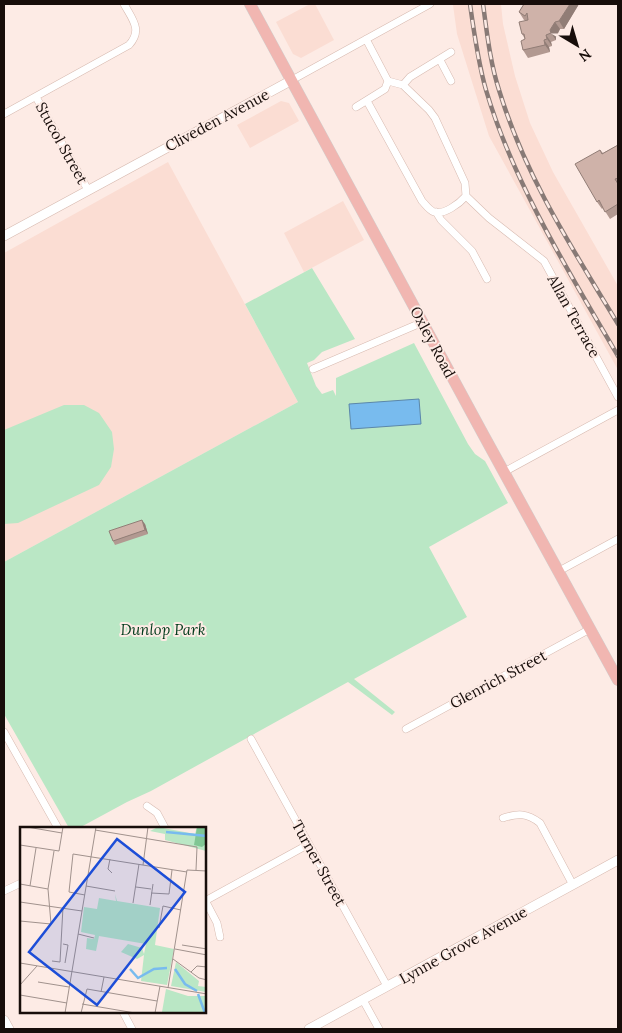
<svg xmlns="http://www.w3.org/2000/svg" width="622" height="1033" font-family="Lora,serif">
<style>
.built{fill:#fbddd3}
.green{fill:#bae7c5}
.water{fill:#78bbee;stroke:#5b87aa}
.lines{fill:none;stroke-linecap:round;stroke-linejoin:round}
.minor-casing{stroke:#d7bab0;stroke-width:8}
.tertiary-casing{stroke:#d7bab0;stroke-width:10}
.primary-casing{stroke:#d1cfce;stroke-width:12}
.minor{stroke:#fff;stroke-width:7}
.tertiary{stroke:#fff;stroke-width:9}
.primary{stroke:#f1b6b1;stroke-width:11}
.rail-casing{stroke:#887a76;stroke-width:4.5}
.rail{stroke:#fdebe5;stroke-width:2.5;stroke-dasharray:8;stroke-linecap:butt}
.wall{fill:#b29991}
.shaded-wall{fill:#917d76}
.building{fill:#cfb2a9;stroke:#917d76}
.labels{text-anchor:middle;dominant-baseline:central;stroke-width:4;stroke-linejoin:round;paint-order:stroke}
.street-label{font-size:15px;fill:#170d0a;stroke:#fdebe5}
.park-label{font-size:15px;font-style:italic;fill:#013b1b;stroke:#fdebe5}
.inset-river{fill:none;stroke:#78bbee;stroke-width:2.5}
.inset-road{fill:none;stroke:#a1928d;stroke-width:1}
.view{fill:#1d4ed8;fill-opacity:0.15;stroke:#1d4ed8;stroke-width:2.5}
.inset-edge{fill:none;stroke:#170d0a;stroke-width:2.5}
</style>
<rect width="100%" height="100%" fill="#fdebe5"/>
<path class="built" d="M310,4H315L334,40L301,58L293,54L276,22Z
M455,4H501L503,24L515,76L530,123L553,172L618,286V370L489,136L457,34L453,5Z
M281,101L289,103L299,121L250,148L237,125Z
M168,162L298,402L4,562V253Z
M343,201L364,240L304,272L284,233Z"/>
<path class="green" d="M312,268L355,339L322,352L314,360L307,363L316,386L322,394L333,390L336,396V378L414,343L468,444L475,454L485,461L508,503L429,547L467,617L354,679L395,712L392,715L348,682L151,791L127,802L79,828H69L4,714V562L298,402L245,304Z
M64,405H84L99,413L112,432L114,449L111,467L99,485L18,523L4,524V430Z"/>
<path class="water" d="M419,399L421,424L351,429L349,404Z"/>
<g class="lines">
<g class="minor-casing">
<path id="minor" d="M440,60L451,81
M292,80L430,4
M388,81L403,85
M36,97L88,190
M367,101L422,201C425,204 429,210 434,212C444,215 459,204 466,196L465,183L435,118L429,110L403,85L410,77L451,52
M356,107L385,89L388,81L366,39
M4,114L129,45C143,30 132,19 124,4
M466,196L489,218L544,261L618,397
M436,212L441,220L472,251L487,279
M313,369L423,322
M504,472L618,410
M559,571L618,539
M406,729L590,629
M4,732L58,828
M251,739L387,986
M147,806L157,813L165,828
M503,818C518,813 527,813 540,823L573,885
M4,891L21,883
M205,900L217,923L220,937
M205,901L309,844
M363,1000L379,1029
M123,1012L132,1029"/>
</g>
<g class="tertiary-casing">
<path id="tertiary" d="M4,236L292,80
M4,1020L9,1029
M309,1029L618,860"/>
</g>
<g class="primary-casing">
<path id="primary" d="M250,4L483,434L618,680"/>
</g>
<use href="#minor" class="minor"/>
<use href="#tertiary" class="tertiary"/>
<use href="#primary" class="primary"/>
<g class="rail-casing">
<path id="rail" d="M470,4C474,33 478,62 486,90C513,182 570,274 618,356
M483,4C487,33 490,62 499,90C525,176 572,248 618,324"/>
</g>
<use href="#rail" class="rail"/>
</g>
<path class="wall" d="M524,4H579L564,29H560L556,37V40L551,42L552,46L549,47L550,52L528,58L523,50L525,39L522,34L525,20H524L519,12Z
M618,145V214L610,219L603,208L602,209L597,202L600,150L603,153Z
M145,524L148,534L115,545L113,541Z"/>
<path class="shaded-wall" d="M570,4H579L564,29L559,21Z
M555,22L560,29L556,37V40L551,33L550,30Z
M546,35L551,42L552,46L547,39Z
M544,40L549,47L550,52L545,45Z
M142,520L145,524L148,534L145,530Z"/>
<path class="building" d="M524,4H570L559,21L555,22L550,30L551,33L546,35L547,39L544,40L545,45L523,50L521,41L525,39L524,34H522L519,22L528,20L527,13L525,16L519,12Z
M618,145V178L615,179L618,184V204L605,212L599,200L597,202L575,164L600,150L602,154Z
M142,520L145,530L113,541L109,531Z"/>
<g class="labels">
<g class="street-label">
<text transform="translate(217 120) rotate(-28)">Cliveden Avenue</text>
<text transform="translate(62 143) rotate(61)">Stucol Street</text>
<text transform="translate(574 316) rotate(61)">Allan Terrace</text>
<text transform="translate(433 342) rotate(62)">Oxley Road</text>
<text transform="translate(498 679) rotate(-28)">Glenrich Street</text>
<text transform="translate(319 863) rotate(61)">Turner Street</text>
<text transform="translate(463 945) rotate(-29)">Lynne Grove Avenue</text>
</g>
<g class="park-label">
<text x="163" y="629">Dunlop Park</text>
</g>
</g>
<g transform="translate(20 827)">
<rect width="186" height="186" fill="#fdebe5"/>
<path d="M138,0L175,7L177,0H186V24L145,13V7L130,4ZM95,67L97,74L140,81L135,118L154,122L147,158L121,154L124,128L117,132L101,125L108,117L122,121L124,127L126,117L79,109L76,124L66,122L67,111L74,112L75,108L61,105L64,80L77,82L79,71L96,74ZM156,135L179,154L178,159L186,160V165L151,159ZM146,162L168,169H186V186H136L142,185Z" fill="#bae7c5"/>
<path d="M177,0H186V17L182,20L174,18Z" fill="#80c694"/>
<path class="inset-river" d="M146,5L187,9M110,142L118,151L134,142L147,141M155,142L165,157L177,164M178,167L185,186"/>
<path class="inset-road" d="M7,0L42,6M75,3L177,20L176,43M0,18L39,24L43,0M53,27L167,45M90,32L88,42L92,46M123,38L128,0M0,57L28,62M10,59L16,21M66,59L95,64M116,60L131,62M49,65L53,27M49,65L65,68M131,66L149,67L152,43M0,75L62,84M113,76L119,37M130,78L133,57M0,94L31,97L28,62L34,24M139,101L143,79L161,83M58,107L74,111M43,117L48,118L45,136M162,118L187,122M155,122L187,128M153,132L179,151L187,153M32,134L40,135L43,80M0,136L187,167M171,145L177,139L187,140M18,155L49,160M0,158L17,139M148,161L167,43L187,44M81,165L84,150M0,168L47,176M62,177L115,186M45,186L76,0M61,186L67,162L137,174M135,186L140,159"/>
<path class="view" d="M97,12L165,65L77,178L9,125Z"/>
<rect width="186" height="186" class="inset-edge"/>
</g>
<rect width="622" height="1033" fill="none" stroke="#170d0a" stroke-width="10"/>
<g transform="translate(577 45) rotate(142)" stroke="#fdebe5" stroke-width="4" paint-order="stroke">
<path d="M0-4L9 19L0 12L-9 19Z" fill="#170d0a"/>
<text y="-8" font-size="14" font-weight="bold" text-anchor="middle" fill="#170d0a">N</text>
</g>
</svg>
